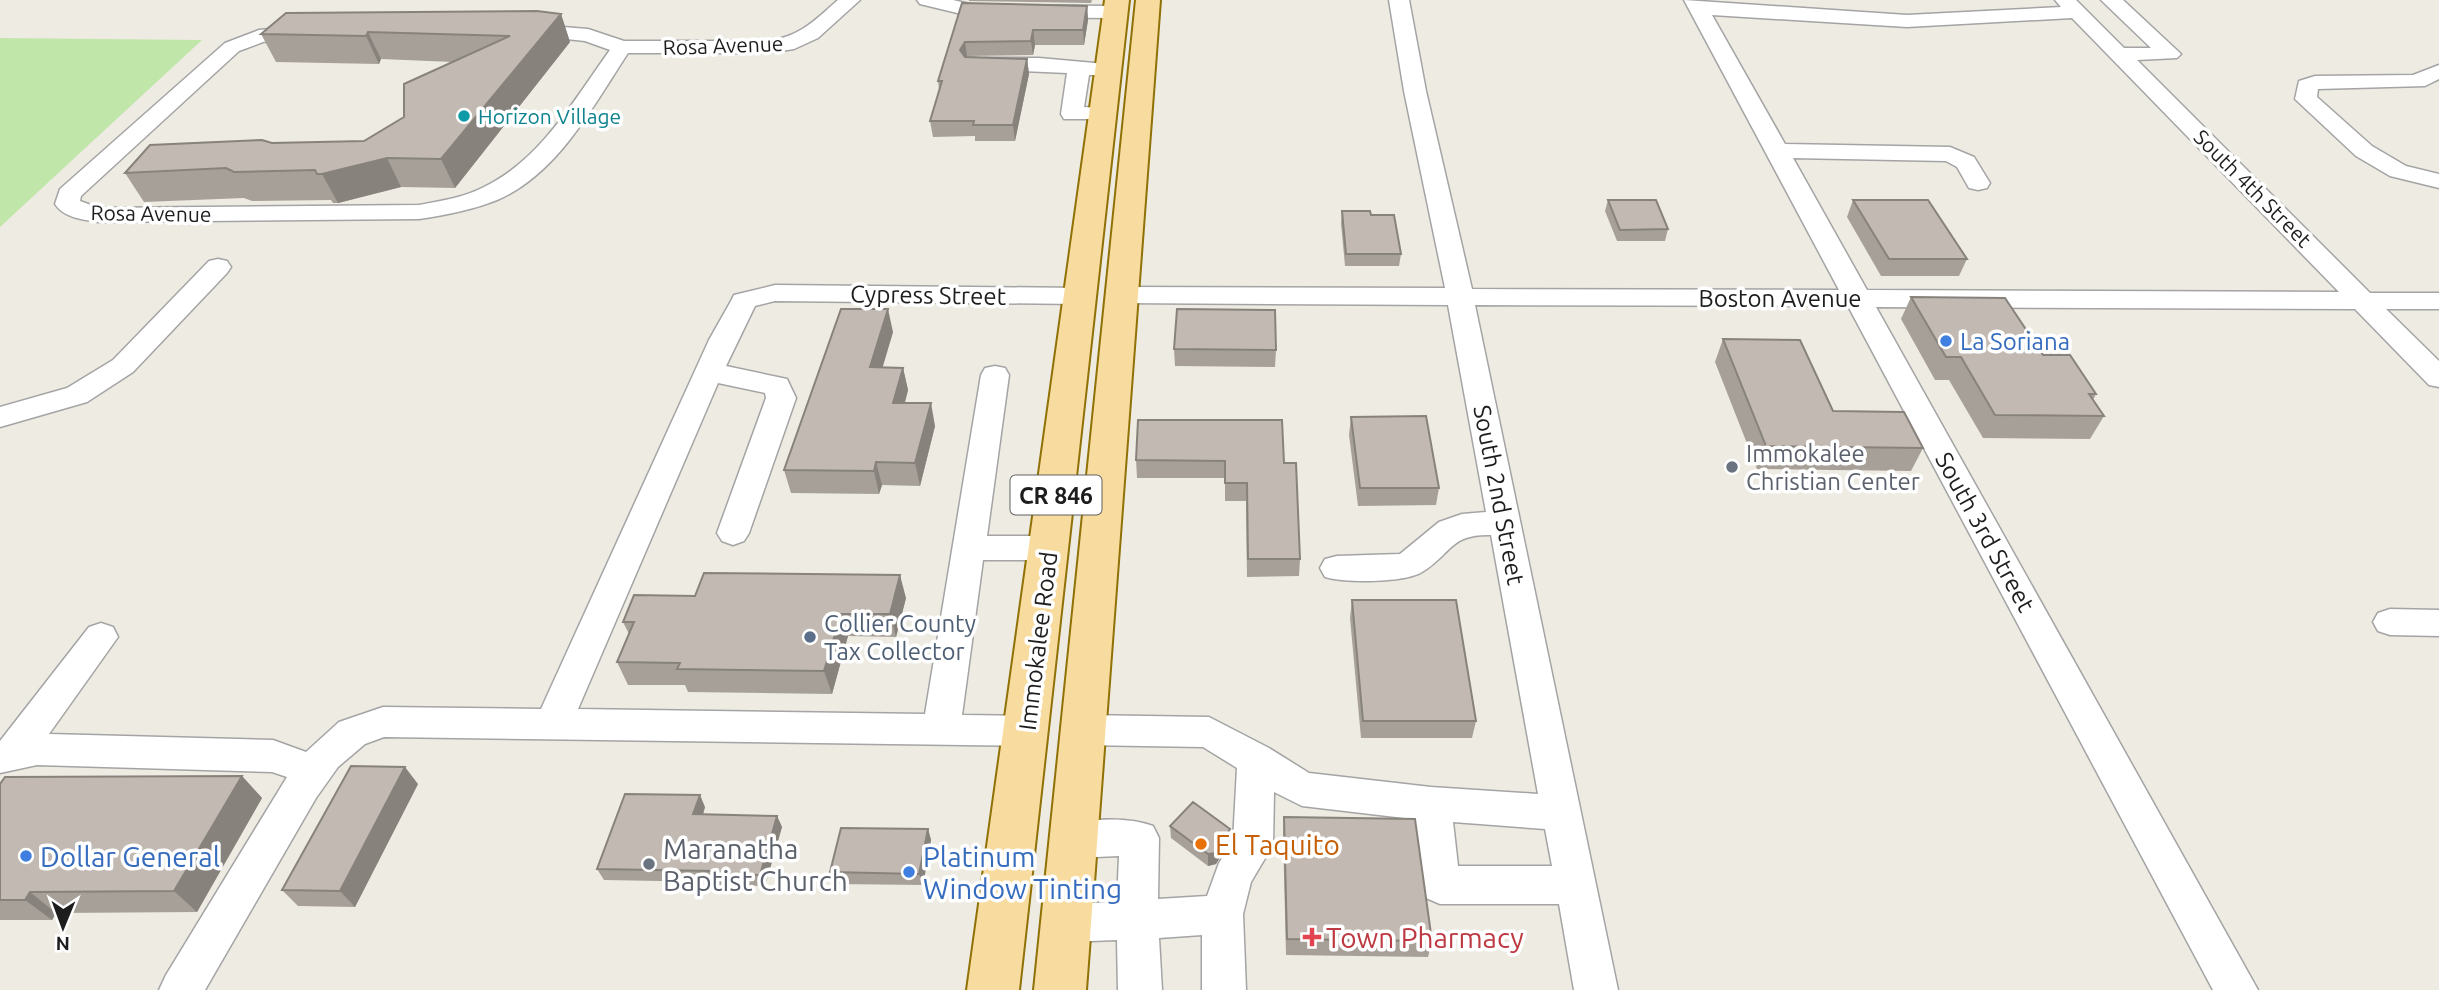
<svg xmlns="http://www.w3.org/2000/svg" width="2439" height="990" font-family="Ubuntu,sans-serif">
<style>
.grass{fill:#c1e6aa}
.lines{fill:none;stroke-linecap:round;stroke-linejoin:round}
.minor-casing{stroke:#a4a4a4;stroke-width:3}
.major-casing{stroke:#8f7106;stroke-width:4}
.minor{fill:#fff;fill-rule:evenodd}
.major{fill:#f8db9e;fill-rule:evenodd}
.wall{fill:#a7a099}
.shaded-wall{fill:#88827d}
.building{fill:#c2bab2;stroke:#88827d;stroke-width:2}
.culture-dot{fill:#0f9aa8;stroke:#fff;stroke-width:2.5}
.shop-dot{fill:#3f7fe0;stroke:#fff;stroke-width:2.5}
.worship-dot{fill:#6b7280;stroke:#fff;stroke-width:2.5}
.service-dot{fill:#5c6f8a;stroke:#fff;stroke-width:2.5}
.food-dot{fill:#e8710a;stroke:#fff;stroke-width:2.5}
.health-dot{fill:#e0444e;stroke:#fff;stroke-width:2.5}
.labels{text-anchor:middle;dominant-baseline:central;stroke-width:7;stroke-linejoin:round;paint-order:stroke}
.far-street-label{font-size:21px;fill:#1d1d1d;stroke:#fff}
.far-culture-label{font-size:21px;fill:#0d838f;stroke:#fff;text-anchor:start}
.shield{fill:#fff;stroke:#616161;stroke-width:2}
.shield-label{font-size:23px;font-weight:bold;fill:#1d1d1d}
.street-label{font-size:24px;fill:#1d1d1d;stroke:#fff}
.shop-label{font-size:24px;fill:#366cbe;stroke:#fff;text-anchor:start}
.worship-label{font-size:24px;fill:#5b616d;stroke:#fff;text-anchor:start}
.service-label{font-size:24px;fill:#4e5e75;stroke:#fff;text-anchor:start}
.near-food-label{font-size:28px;fill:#c56008;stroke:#fff;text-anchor:start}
.near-worship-label{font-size:28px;fill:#5b616d;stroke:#fff;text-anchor:start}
.near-shop-label{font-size:28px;fill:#366cbe;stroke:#fff;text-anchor:start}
.near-health-label{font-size:28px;fill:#be3a42;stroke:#fff;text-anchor:start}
</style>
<rect width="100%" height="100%" fill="#eeebe3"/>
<path class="grass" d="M0,38L202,40L0,227Z"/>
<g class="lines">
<g class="minor-casing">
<path id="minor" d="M838,0H860L818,38L794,49L768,53H628C593,106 558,174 497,200C472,210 446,215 419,219L99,222C84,220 64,218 55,204L60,189L225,43L259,30L303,26L310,28L313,32L310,36L263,42L239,51L81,196L80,201L99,208L419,205C440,201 462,198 482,188C540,161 574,100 610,50L585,41L519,34L516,30L519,26L526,24L588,29L624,41H768C801,36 814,21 838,0Z
M917,0H953L974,5L1116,6L1123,8L1126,12L1123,16L1116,18L974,17L920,4Z
M1389,0H1409L1426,91L1472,289L1839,290L1684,0L1907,15L2061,7L2055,0H2076L2124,48H2151L2101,0H2123L2181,54L2177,58L2137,60L2370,293H2439V309H2386L2439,361V387L2429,385L2355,309L1876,307L2258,990H2213L1848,306L1475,305L1618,990H1574L1559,904H1440L1426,898L1420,885L1413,819L1302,806L1274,792L1273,845L1251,882L1243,914L1246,990H1202V935L1159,938L1162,990H1118L1117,940L1066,942L1051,937L1045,923L1051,909L1066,904L1117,902L1119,856L1073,858L1059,852L1053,840L1059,828C1085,818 1127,816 1153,826L1159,838L1158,899L1207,896L1219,863L1233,841L1237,768L1203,747L1083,745L1070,741L1064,730L1070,719L1083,715L1209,717L1269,748L1309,773L1431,787L1538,794L1491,535C1449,534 1452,554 1422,572C1404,583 1345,583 1325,577L1320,568L1325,559L1337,556L1400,554L1439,522L1462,514L1486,512L1448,305L1121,303L1112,301L1108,295L1112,289L1121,287L1445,288L1404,91ZM1712,15L1907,27L2072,18L2339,292L1867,290L1793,158L1946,161L1957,167L1969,188L1978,190L1987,188L1990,183L1974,157L1950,147L1785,144ZM1453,822L1545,829L1552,866H1458Z
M985,58H1039L1117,65L1120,70L1117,75H1089L1084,107L1112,109L1115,114L1112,119H1064L1061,114L1067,73L977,69L974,64L977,59Z
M2439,65V79L2425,86L2318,89L2317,97L2372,146L2406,166L2439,174V188L2390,176L2356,156L2295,99L2299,81L2315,76L2413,75Z
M218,259L227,261L231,267L227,273L133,372L87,402L0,427V407L67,388L113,360L209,261Z
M775,285L1081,288L1090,290L1094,296L1090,302L1081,304L775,301L755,306L726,366L787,379L796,398L749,533L744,541L733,545L722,541L717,533L766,398L765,393L718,383L578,709L925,714L981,375L985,368L995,366L1005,368L1009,375L987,536H1049L1061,539L1065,548L1061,557L1049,560H983L962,715L1027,716L1040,720L1046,731L1040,742L1027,746L384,737L365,744L338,767L316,798L205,990H159L166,975L287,777L272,772L37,765L0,773V741L89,627L101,623L113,627L118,637L49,734L273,740L306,752L339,722L383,707L541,709L709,340L731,301L734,295Z
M2390,609L2439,610V636L2390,635L2378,631L2373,622L2378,613Z"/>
</g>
<g class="major-casing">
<path id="major" d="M1105,0H1129L1019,990H967Z
M1136,0H1160L1086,990H1034Z"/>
</g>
<use href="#minor" class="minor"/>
<use href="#major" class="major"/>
</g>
<path class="wall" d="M969,0H1092L1091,3L969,1Z
M962,3L1087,6L1088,20L1084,45H1035L1033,55L967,56L1027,59L1029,74L1015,141H975V136L933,137L930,121L939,90L938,81Z
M561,14L570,42L455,188L401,187L338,203H333L331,200L252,201L244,198L144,202L125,173L272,143L364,141L404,117L453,62L381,59L379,64L276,62L261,34Z
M1608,200L1668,229L1665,241H1617L1605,211Z
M1853,200L1967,259L1959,276H1881L1847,217Z
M1342,211L1371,215L1401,254L1399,266H1345L1341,223Z
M1911,297L2043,355L2096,394L2093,400L2104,416L2090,439L1983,438L1949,380H1935L1901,319Z
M893,332L882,367L903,368L908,390L905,403L935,426L920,486L882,485L879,494L791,493L784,470Z
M1723,339L1833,411L1923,448L1911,471L1757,469L1715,362Z
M1174,349L1276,350L1275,367L1175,366Z
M1351,417L1439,488L1436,505L1358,506L1349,435Z
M1282,420L1284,463L1300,559L1299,576L1247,577L1246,501H1225V478H1137L1136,460Z
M906,598L896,637L848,636L832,694L688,692L685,685H628L617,662L629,634L623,622Z
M1352,600L1476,721L1472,738H1361L1350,618Z
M242,776L262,798L197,912L56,913L52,920H0V784Z
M418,784L355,907L298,906L282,890Z
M705,807L703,815L777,816L782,827L765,886L718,885L716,882L604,880L597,869Z
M1284,817L1432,941L1428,957L1286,955L1283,834Z
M1170,826L1230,829V841L1216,864L1208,866L1171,838Z
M928,829L931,840L923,885L835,884L830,872Z"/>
<path class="shaded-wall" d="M1087,6L1088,20L1084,45L1083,30Z
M561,14L570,42L455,188L441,159Z
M1033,30L1035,45L1033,55L1031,41Z
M368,32L381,59L379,64L366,36Z
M965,42L967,56L962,65L960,50Z
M1027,59L1029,74L1015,141L1013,125Z
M387,158L401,187L338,203L322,174Z
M888,309L893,332L876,390L870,367Z
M903,368L908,390L898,426L893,403Z
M931,403L935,426L920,486L915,463Z
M876,462L882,485L879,494L874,471Z
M900,575L906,598L896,637L890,614Z
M841,614L848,636L832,694L824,671Z
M405,767L418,784L355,907L340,891Z
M242,776L262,798L197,912L174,891Z
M700,795L705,807L699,826L693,814Z
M777,816L782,827L765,886L760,875Z
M928,829L931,840L923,885L919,874Z
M1230,829V841L1216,864L1208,866V854Z
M30,892L56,913L52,920L25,900Z"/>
<path class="building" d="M962,3L1087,6L1083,30H1033L1031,41L965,42L960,50L965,57L1027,59L1013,125H973L974,121H930L942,81H938Z
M537,11L561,14L441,159L387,158L322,174H317L315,170L234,172L226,168L125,173L150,145L262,140L272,143L364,141L404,117V84L510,36L368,32L366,36L261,34L286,13Z
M1608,200H1656L1668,229L1620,230Z
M1853,200H1928L1967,259H1889Z
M1342,211H1370L1371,215H1394L1401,254H1346Z
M1911,297L2005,298L2043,355H2070L2096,394H2089L2104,416L1995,415L1961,357H1946Z
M841,309H888L870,367L903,368L893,403H931L915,463L876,462L874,471L784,470Z
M1177,309L1275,310L1276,350L1174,349Z
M1723,339L1800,340L1833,411L1904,412L1923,448L1766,446Z
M1426,416L1439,488H1360L1351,417Z
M1138,420H1282L1284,463H1296L1300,559H1248L1247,483H1225V461L1136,460Z
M704,573L900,575L890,614H841L824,671L677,669L680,663L617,662L634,622H623L634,595L695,596Z
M1352,600H1456L1476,721H1363Z
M351,766L405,767L340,891L282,890Z
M242,776L174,891L30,892L25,900H0V784L5,777Z
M625,794L700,795L693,814L777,816L760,875L712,874L713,871L597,869Z
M1193,802L1230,829L1216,853L1208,854L1170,826Z
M1284,817L1415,819L1432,941L1287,939Z
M841,828L928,829L919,874L830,872Z"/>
<circle class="culture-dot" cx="464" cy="116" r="7"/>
<g class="shop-dot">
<circle cx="1946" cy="341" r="7"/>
<circle cx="26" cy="856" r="7"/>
<circle cx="909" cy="872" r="7"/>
</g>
<g class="worship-dot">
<circle cx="1732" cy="467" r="7"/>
<circle cx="649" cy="864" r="7"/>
</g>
<circle class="service-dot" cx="810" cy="637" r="7"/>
<circle class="food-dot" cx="1201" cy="844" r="7"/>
<path class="health-dot" d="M1308.5 926.5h7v7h7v7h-7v7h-7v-7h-7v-7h7z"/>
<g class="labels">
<g class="far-street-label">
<text transform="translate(723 45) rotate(-2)">Rosa Avenue</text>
<text transform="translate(2253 188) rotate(45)">South 4th Street</text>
<text transform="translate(151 213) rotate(1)">Rosa Avenue</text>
</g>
<g class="far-culture-label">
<text x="478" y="116">Horizon Village</text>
</g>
<rect class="shield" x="1010.5" y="475.5" width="91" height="39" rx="5"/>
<g class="shield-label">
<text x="1056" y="495">CR 846</text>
</g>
<g class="street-label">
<text transform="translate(928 295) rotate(1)">Cypress Street</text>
<text x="1780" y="298">Boston Avenue</text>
<text transform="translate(1499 495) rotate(79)">South 2nd Street</text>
<text transform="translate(1985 532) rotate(61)">South 3rd Street</text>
<text transform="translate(1038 641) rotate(-83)">Immokalee Road</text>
</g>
<g class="shop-label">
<text x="1960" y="341">La Soriana</text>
</g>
<g class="worship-label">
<text x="1746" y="453">Immokalee<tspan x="1746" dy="28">Christian Center</tspan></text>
</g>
<g class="service-label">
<text x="824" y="623">Collier County<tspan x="824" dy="28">Tax Collector</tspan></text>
</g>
<g class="near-food-label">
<text x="1215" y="844">El Taquito</text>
</g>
<g class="near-worship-label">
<text x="663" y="848">Maranatha<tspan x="663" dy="32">Baptist Church</tspan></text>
</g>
<g class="near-shop-label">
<text x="40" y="856">Dollar General</text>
<text x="923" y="856">Platinum<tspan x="923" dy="32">Window Tinting</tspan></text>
</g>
<g class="near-health-label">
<text x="1326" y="937">Town Pharmacy</text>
</g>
</g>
<g transform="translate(63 927) rotate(181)" stroke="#ffffff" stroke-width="5" paint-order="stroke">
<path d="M0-5L12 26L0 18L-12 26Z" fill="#1d1d1d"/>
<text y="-10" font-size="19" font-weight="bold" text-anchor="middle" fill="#1d1d1d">N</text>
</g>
</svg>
